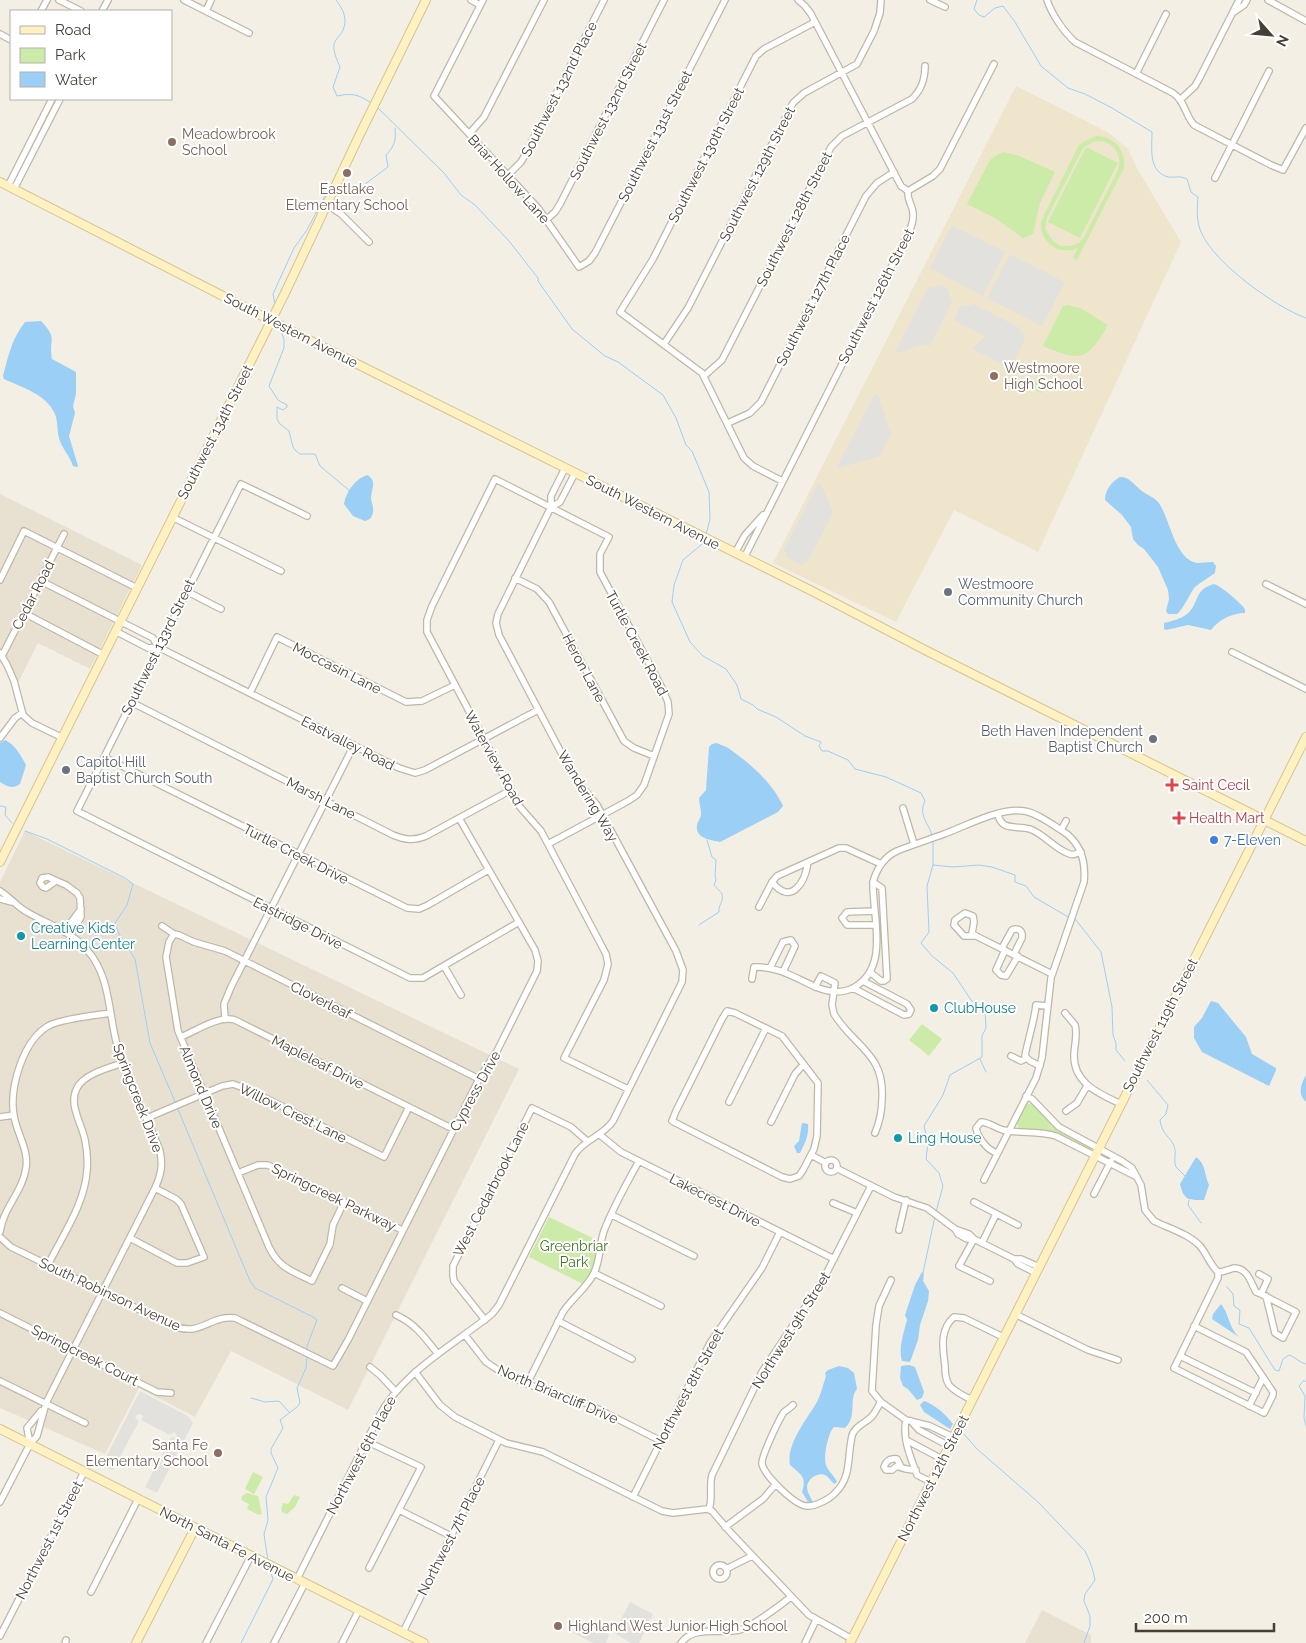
<svg xmlns="http://www.w3.org/2000/svg" width="1306" height="1643" font-family="Raleway,sans-serif">
<style>
.residential{fill:#e8e1d1}
.education{fill:#eee5cc}
.green{fill:#cceba9;fill-rule:evenodd}
.parking{fill:#e3e1dd}
.water{fill:#9bcff5}
.lines{fill:none;stroke-linecap:round;stroke-linejoin:round}
.stream{stroke:#9bcff5;stroke-width:1}
.street-casing{stroke:#bfb7a6;stroke-width:8}
.secondary-casing{stroke:#d6c590;stroke-width:10}
.street{stroke:#fff;stroke-width:5.5}
.secondary{stroke:#fff1c2;stroke-width:8}
.education-dot{fill:#8d6e63;stroke:#fff;stroke-width:2}
.worship-dot{fill:#6b7280;stroke:#fff;stroke-width:2}
.health-dot{fill:#e0444e;stroke:#fff;stroke-width:2}
.shop-dot{fill:#3f7fe0;stroke:#fff;stroke-width:2}
.culture-dot{fill:#0f9aa8;stroke:#fff;stroke-width:2}
.labels{text-anchor:middle;dominant-baseline:central;stroke-width:4;stroke-linejoin:round;paint-order:stroke}
.street-label{font-size:14px;fill:#463f33;stroke:#fff}
.education-label{font-size:14px;fill:#785e54;stroke:#fff;text-anchor:start}
.worship-label{font-size:14px;fill:#5b616d;stroke:#fff;text-anchor:start}
.health-label{font-size:14px;fill:#be3a42;stroke:#fff;text-anchor:start}
.shop-label{font-size:14px;fill:#366cbe;stroke:#fff;text-anchor:start}
.culture-label{font-size:14px;fill:#0d838f;stroke:#fff;text-anchor:start}
.park-label{font-size:14px;fill:#437b23;stroke:#fff}
</style>
<rect width="100%" height="100%" fill="#f3efe4"/>
<path class="residential" d="M0,494L142,565L90,669L38,643L18,683L8,660L0,649Z
M25,831L519,1069L348,1410L231,1351L195,1417L139,1388L105,1454L0,1408V882Z
M1042,1610L1091,1635V1643H1025Z"/>
<path class="education" d="M1016,86L1109,133L1128,149L1138,170L1181,242L1038,552L954,510L896,622L773,563Z"/>
<path class="green" d="M1096,136C1114,136 1126,150 1124,168L1077,260L1073,258L1078,248C1059,256 1039,243 1041,221L1079,145L1087,140ZM1101,141C1116,144 1122,156 1118,170L1084,237L1079,243L1069,246H1061L1054,242L1045,229L1047,218L1083,148L1093,142Z
M1086,147L1118,163L1080,238L1048,222Z
M1004,152L1017,155L1055,172L1040,203L1033,234L1023,238L995,218L967,204L990,160L995,156Z
M1068,305L1082,309L1108,325C1087,361 1081,362 1043,346L1063,306Z
M1042,375L1044,376L1042,393L1034,390L1030,386Z
M922,1024L942,1039L929,1056L909,1040Z
M1028,1103L1034,1105L1053,1127L1090,1147L1091,1149L1090,1150L1050,1132L1019,1128L1016,1123L1025,1105Z
M549,1217L599,1241C596,1257 594,1271 583,1284L529,1257Z
M253,1472L263,1477L254,1494L245,1489Z
M247,1493L258,1496L262,1514L259,1515L247,1509L249,1504L241,1500L242,1496Z
M294,1495L300,1497L295,1507L287,1514L282,1512L281,1510L283,1503L288,1504Z"/>
<path class="parking" d="M952,225L1005,252L983,296L930,268Z
M1010,254L1065,282L1042,326L987,298Z
M941,285L948,289L950,298L953,300L930,346L926,344L898,353L895,352L928,287L931,288Z
M972,303L1020,328L1019,331L1023,333L1024,342L1010,368L972,349L985,336L954,320L960,307L967,305L970,306Z
M875,393L878,394L891,434L880,456L840,468L837,467Z
M818,483L821,484L833,513L807,563L804,562L802,565L785,556L786,553L783,551Z
M140,1391L188,1416L193,1423L157,1493L145,1487L171,1437L176,1438L177,1435L174,1432L170,1435L141,1420L143,1416L140,1414H138L135,1418L139,1421L113,1470L101,1467Z
M630,1602L653,1614L651,1619L647,1618L650,1621L639,1643H631L614,1633Z
M580,1621L589,1625L591,1621L601,1626L600,1630L609,1635L606,1643H593L573,1633Z"/>
<path class="water" d="M41,321C59,340 48,338 52,359L76,372V394L73,406L75,413L69,436L78,466L77,467L73,466C70,456 61,447 59,438C57,430 58,422 55,414C46,394 23,388 4,379L3,376C8,357 12,338 25,322Z
M367,475C378,481 371,489 371,498C372,506 376,511 370,519L365,521L353,516L344,504C346,492 355,479 367,475Z
M1120,477C1130,477 1134,485 1142,491C1147,495 1154,497 1158,502C1170,517 1174,559 1197,563C1202,563 1208,562 1213,562L1216,566L1215,573C1209,577 1201,582 1195,587C1188,596 1185,607 1177,614H1168L1166,611L1169,599L1168,590L1158,567L1144,549L1138,545L1133,539L1131,527L1122,515L1105,500C1105,491 1111,482 1120,477Z
M1214,584C1220,585 1242,604 1245,609V613C1232,613 1218,620 1211,630L1188,625L1166,630L1164,629V623C1172,621 1181,619 1187,614C1200,603 1193,590 1214,584Z
M5,740C15,744 21,756 26,765L20,784C13,789 7,787 0,782V743Z
M717,743C722,746 727,746 731,750C751,764 773,784 783,806L778,812L720,842C711,840 695,839 697,825C698,821 701,818 701,814C701,808 699,803 699,798L706,790L709,747L712,744Z
M1211,1001L1218,1003L1246,1037L1252,1054L1276,1068V1070L1269,1086L1202,1052L1194,1038V1027L1202,1018Z
M1306,1075V1102C1297,1094 1301,1084 1306,1075Z
M802,1123L808,1124C809,1136 805,1143 800,1153H797L794,1146L799,1141Z
M1196,1157C1206,1164 1204,1174 1209,1185L1204,1200C1189,1200 1184,1201 1180,1184Z
M922,1272L924,1274L923,1281L929,1291L928,1301L920,1325L918,1340L910,1362L902,1361C898,1348 904,1332 907,1320L905,1315L915,1285Z
M1221,1304C1230,1315 1228,1327 1239,1337L1212,1319L1213,1314Z
M909,1365L915,1367L924,1392L922,1398L917,1400L908,1389L903,1386L900,1378L901,1366Z
M839,1366L848,1368L854,1373L857,1389C848,1399 858,1416 845,1428L834,1427C828,1432 823,1458 826,1465C828,1471 834,1475 837,1482L834,1484C831,1481 829,1477 825,1475C818,1472 807,1479 807,1487C807,1492 811,1498 813,1502L808,1504L807,1500L802,1492C807,1476 801,1475 790,1465C786,1444 807,1419 817,1402C821,1394 823,1385 826,1376L825,1373L828,1370Z
M924,1401C936,1405 945,1414 953,1424L950,1429L924,1412L920,1405Z"/>
<g class="lines">
<path class="stream" d="M336,0C343,9 348,19 343,30C341,35 336,38 334,44C333,52 337,60 340,67L333,87L337,96C351,93 359,94 371,103
M977,0L974,9L979,15L984,17L995,8L1003,6L1015,22L1041,66L1068,88L1085,94L1112,108L1152,132C1152,149 1148,171 1168,177C1175,178 1179,175 1187,179L1191,192L1198,197C1197,210 1196,222 1202,234C1216,264 1275,307 1306,318
M378,108L444,173L461,195L475,205L509,241L538,278V281L572,329L605,356L618,362L663,395L676,418L686,445L692,451L709,492L710,519L706,535
M337,191L353,193L388,167L386,155C395,146 396,140 395,128
M275,305L273,294L294,248L307,230L326,194L329,192
M280,329L284,339V348L269,386L278,400L287,405V407L283,410L277,407V419L280,424L289,431L293,447L296,451L300,454H315L320,466L350,491
M703,541L701,545L683,560L674,585L672,602L690,642L703,656L726,669L737,685L741,699L753,705L757,709L776,717L805,736L821,742L819,746L822,751H828L848,760L855,769L886,777L908,787L921,793L925,801C918,815 928,822 932,835
M0,806L6,807L5,815L12,823
M25,831L47,839L125,878L133,884L127,905L115,923L119,934L135,959L150,1043L176,1104
M933,841V865L927,886L929,932L921,943L932,956L953,973L971,1000L985,1010L986,1028L982,1036V1057L950,1075L943,1095L924,1126L928,1142L926,1159L939,1173L943,1186L936,1212
M933,865L953,867L979,865L992,867L1015,875V882L1026,886L1034,897L1070,918
M1074,919L1076,920L1101,952L1112,1007L1113,1035L1116,1043V1050L1125,1061
M699,925L719,912C718,905 724,901 722,895C722,892 716,888 714,885L716,880L715,876L716,860L712,857L707,840
M980,1059L986,1072
M1147,1080L1168,1105L1166,1114L1160,1120C1162,1135 1170,1136 1174,1146C1177,1153 1173,1160 1176,1167L1185,1176
M177,1107L250,1281L255,1288L313,1317L317,1320L307,1346V1350
M1189,1200L1188,1205L1201,1223
M923,1273L935,1216
M1227,1287L1233,1294L1234,1306L1240,1310L1239,1324L1249,1328L1275,1370L1279,1371L1283,1359L1289,1355C1296,1357 1299,1363 1306,1364
M1306,1382L1304,1380L1299,1386L1305,1396L1304,1418L1306,1426
M251,1398L265,1402L279,1401L289,1412
M963,1433L977,1449L1038,1502L1085,1551C1090,1561 1093,1569 1095,1580L1085,1594L1084,1601L1090,1616V1626L1084,1643
M268,1561L264,1534L268,1520L266,1497L278,1468L271,1453V1449L283,1428L280,1420L297,1407L300,1403L297,1388L306,1368L307,1357
M241,1643L273,1579L270,1570"/>
<g class="street-casing">
<path id="street" d="M59,0L81,11
M184,0L249,33
M471,0L480,5
M483,0L434,96L538,208L579,267L589,261L595,253L725,0
M798,0L805,6L811,14L901,186L908,191
M930,0L945,7
M1047,0C1052,15 1064,32 1075,42L1173,93C1185,101 1185,115 1194,125L1271,165L1283,170L1306,128
M1268,0L1306,21
M41,11L47,0
M102,11L108,0
M206,11L211,0
M1234,12L1244,5L1247,0
M0,34L11,40
M1136,74L1166,14
M1181,99L1195,86L1200,77L1239,0
M469,134L484,117L544,0
M508,175L521,162L525,155L604,0
M1215,178L1269,71
M8,186L52,99
M14,189L60,99
M326,204L341,214L369,242
M547,219L555,212L560,204L664,0
M664,344L688,308L793,103L804,93L857,64L874,31L880,13L881,0
M704,376L722,360L831,147L842,136L912,99C922,89 925,79 925,66
M728,423L750,413L761,402L866,196L877,183L894,172
M565,468L551,496V507L560,502L575,473
M782,481L753,466L744,458L702,373L620,312L653,259L756,56L764,49L815,22
M307,516L241,484L77,811L410,978H423L428,975L519,922
M172,517L281,571
M735,553L745,535L763,515
M744,558L908,234C912,226 915,217 912,208C910,202 907,198 908,191L933,176L940,169L994,64
M515,578L537,589L549,602L624,741L634,748L654,756
M0,580L24,531L137,588
M41,581L153,638L158,647
M1266,584L1306,604
M186,591L221,609
M24,613L104,655
M115,631L148,648L158,647L399,768L415,773L425,770L538,710
M1232,652L1306,689
M0,653L7,665L14,681L23,715L32,723L63,738
M2,656L64,534
M250,693L277,637L406,702L422,701L455,685
M131,702L393,835C405,840 414,841 426,836L511,790
M0,738L15,718L22,713
M104,757L407,908L419,909L428,905L488,870
M903,808L914,844
M998,814C1001,832 1018,825 1030,829C1046,835 1055,850 1070,854C1074,856 1077,853 1081,852
M1061,830L1066,821
M548,844L628,801L637,795L644,785L669,714L668,702L662,688L600,572V554L609,537L495,479L432,606L427,620V632L520,807L541,831L606,954L608,964L604,980L564,1058L628,1089
M56,881L46,888L43,887L40,883L42,878L48,877L66,885L77,893L80,898L81,917L70,935
M772,882C791,906 805,883 808,862
M0,891C10,897 17,907 27,912C47,924 73,932 88,951C112,979 108,1018 119,1052C130,1086 147,1118 160,1151C163,1165 161,1175 155,1188L46,1403L37,1436L30,1444L0,1502
M0,899L12,902
M759,907L772,882L777,876L839,848H846L881,864
M875,911L847,912L842,918L847,925H876
M162,926L174,934L179,935L194,942L225,951L479,1079
M64,932L81,909
M174,934L169,942L166,957L178,1031L269,1247C279,1268 292,1271 312,1281L330,1244L333,1225L344,1202
M976,936L972,933L974,922L973,916L965,913L955,920L954,925L964,936H976L1052,974
M1002,948L1012,930C1016,928 1021,929 1022,934V938L1014,954
M1005,950L996,970L1001,975L1006,976L1018,956
M444,966L461,995
M770,968L783,942L791,940L795,946L783,972
M870,972L881,981H884L887,979L882,888L873,882
M752,979L754,967C778,966 795,978 816,987C828,992 841,994 853,988C891,968 872,916 873,882C877,868 884,857 897,851C912,845 928,840 944,834C966,826 1000,807 1024,811C1037,813 1050,823 1061,830C1081,842 1086,861 1084,882L1051,978L1042,1058L1036,1078L984,1180
M815,987L821,976L835,983L832,1005L834,1014C854,1047 885,1053 882,1099C882,1111 880,1121 875,1133
M853,988L904,1015L909,1014L911,1010L907,1004L863,981
M727,1011L735,1013L782,1036L818,1083L817,1136L814,1149L803,1170L799,1176L790,1179L782,1177L672,1121L676,1111L722,1019Z
M1065,1013L1075,1025C1078,1035 1074,1046 1074,1056C1074,1084 1100,1094 1121,1104
M225,1019L224,1004L231,987L354,745
M181,1037C196,1031 218,1015 235,1020L453,1129
M1011,1056L1021,1061L1027,1058
M1040,1066L1030,1061L1025,1056C1028,1039 1034,1023 1036,1005L1047,1006
M1026,1096L1032,1099L1059,1127L1122,1161L1132,1168L1141,1185L1145,1210L1154,1221C1168,1228 1189,1234 1200,1246C1207,1254 1210,1265 1218,1272C1225,1272 1229,1269 1234,1268C1248,1268 1251,1283 1256,1292L1261,1294L1268,1279L1259,1274
M729,1102L766,1028
M1066,1111L1077,1103L1087,1086
M0,1117L14,1115
M147,1118L222,1086L233,1084L249,1090L384,1157L409,1107
M771,1122L795,1074L803,1065
M600,1135L621,1152L834,1259
M997,1153C987,1150 978,1138 976,1128L981,1122C989,1122 995,1128 1003,1130C1020,1134 1038,1130 1056,1136L1137,1177
M811,1155L826,1163
M825 1166a6 6 0 1 1 12 0a6 6 0 1 1-12 0Z
M838,1169L894,1197L927,1208L955,1229L958,1234L967,1239H974L969,1234L955,1229
M238,1173L258,1165H268L402,1230
M1094,1194L1111,1161
M974,1202L1018,1225
M833,1203L857,1213
M612,1215L694,1256
M899,1230L906,1200
M0,1232C3,1208 23,1191 26,1168C29,1150 17,1134 14,1116C9,1088 23,1039 50,1025C66,1018 93,1016 110,1013
M0,1237L11,1247L173,1326C202,1337 209,1315 235,1318L333,1366L348,1340L479,1079L497,1051L537,971L538,961L535,950L459,818
M130,1238L177,1263H187L204,1257L181,1204L176,1199L155,1188
M982,1243L996,1214
M1014,1259H1021L1039,1267
M48,1265C62,1236 85,1204 87,1170C88,1160 87,1150 85,1140C82,1124 68,1105 77,1088C84,1074 108,1068 123,1063
M594,1273L661,1306
M891,1280L879,1306L876,1325L872,1391L881,1402L906,1420L930,1426L953,1437
M990,1281L959,1266L974,1239L1014,1259L1018,1264L1036,1273
M342,1288L367,1301
M1261,1294L1296,1312L1283,1338L1275,1333L1266,1296
M0,1313L157,1392L171,1393
M1015,1314L1088,1350L1118,1360
M396,1315C416,1324 425,1338 438,1354
M485,1320L454,1281L453,1275V1266L532,1108L571,1127L587,1141
M558,1321L632,1359
M1194,1326L1246,1352L1273,1392V1395L1264,1413L1174,1368L1180,1356L1218,1278V1272
M465,1335L486,1362L498,1370L527,1384L588,1404L661,1441
M1180,1356L1256,1393
M370,1367L380,1375L395,1391
M415,1372L440,1405L455,1417L506,1443L543,1452L662,1511L673,1513L707,1509L712,1511L731,1533L809,1615L852,1639
M0,1381L85,1423
M527,1384L563,1312C572,1298 587,1288 594,1273C601,1259 599,1244 604,1231C613,1207 627,1183 639,1161
M972,1400C964,1396 955,1392 949,1385C945,1379 945,1372 945,1366C943,1349 939,1330 954,1317L964,1318L1003,1337
M793,1405C791,1407 787,1410 784,1412C779,1419 761,1457 762,1464C765,1476 796,1507 808,1506C816,1506 830,1499 835,1493C852,1477 847,1457 852,1436C854,1426 867,1423 873,1415C876,1411 878,1406 881,1402
M1249,1406L1263,1378
M906,1420C902,1439 911,1458 917,1475L931,1482
M911,1421L919,1430L949,1446
M906,1440L942,1459
M366,1441L421,1467L369,1568
M30,1444L27,1428L41,1411
M901,1467L897,1459C890,1458 886,1461 884,1467L886,1470H892L897,1466C904,1469 908,1470 916,1470
M633,1497L710,1343L762,1268L780,1232
M709,1509C713,1499 709,1486 712,1475L762,1372L822,1282L871,1186
M399,1510L451,1536
M725,1527L763,1499L775,1485
M713 1572a7 7 0 1 1 14 0a7 7 0 1 1-14 0Z
M726,1569L752,1556
M297,1579L378,1418C402,1372 452,1346 492,1314L499,1305L575,1154C585,1139 603,1136 613,1121L682,982L683,970L676,951L597,805L574,777L499,635L496,623L498,614L551,507
M91,1592L138,1499
M403,1632L499,1440
M0,1636L84,1472
M65,1643L66,1640
M206,1643L251,1556
M274,1643L305,1583
M342,1643L359,1610
M681,1643C694,1625 720,1634 739,1630C751,1628 780,1605 791,1597
M805,1643L816,1620"/>
</g>
<g class="secondary-casing">
<path id="secondary" d="M0,182L309,340L812,591L927,651L1306,841
M0,862L285,293L360,134L426,0
M0,1429L424,1643
M136,1643L195,1528
M850,1643L1306,737"/>
</g>
<use href="#street" class="street"/>
<use href="#secondary" class="secondary"/>
</g>
<g class="education-dot">
<circle cx="172" cy="142" r="5"/>
<circle cx="347" cy="173" r="5"/>
<circle cx="994" cy="376" r="5"/>
<circle cx="218" cy="1453" r="5"/>
<circle cx="558" cy="1626" r="5"/>
</g>
<g class="worship-dot">
<circle cx="948" cy="592" r="5"/>
<circle cx="1153" cy="739" r="5"/>
<circle cx="66" cy="770" r="5"/>
</g>
<g class="health-dot">
<path d="M1169.5 777.5h5v5h5v5h-5v5h-5v-5h-5v-5h5z"/>
<path d="M1176.5 810.5h5v5h5v5h-5v5h-5v-5h-5v-5h5z"/>
</g>
<circle class="shop-dot" cx="1214" cy="840" r="5"/>
<g class="culture-dot">
<circle cx="21" cy="936" r="5"/>
<circle cx="934" cy="1008" r="5"/>
<circle cx="898" cy="1138" r="5"/>
</g>
<g class="labels">
<g class="street-label">
<text transform="translate(559 89) rotate(-63)">Southwest 132nd Place</text>
<text transform="translate(608 111) rotate(-63)">Southwest 132nd Street</text>
<text transform="translate(655 136) rotate(-63)">Southwest 131st Street</text>
<text transform="translate(706 155) rotate(-63)">Southwest 130th Street</text>
<text transform="translate(757 174) rotate(-63)">Southwest 129th Street</text>
<text transform="translate(509 179) rotate(48)">Briar Hollow Lane</text>
<text transform="translate(794 219) rotate(-63)">Southwest 128th Street</text>
<text transform="translate(876 296) rotate(-63)">Southwest 126th Street</text>
<text transform="translate(813 300) rotate(-63)">Southwest 127th Place</text>
<text transform="translate(291 330) rotate(27)">South Western Avenue</text>
<text transform="translate(215 432) rotate(-63)">Southwest 134th Street</text>
<text transform="translate(653 512) rotate(27)">South Western Avenue</text>
<text transform="translate(33 595) rotate(-63)">Cedar Road</text>
<text transform="translate(637 643) rotate(62)">Turtle Creek Road</text>
<text transform="translate(158 647) rotate(-64)">Southwest 133rd Street</text>
<text transform="translate(337 668) rotate(27)">Moccasin Lane</text>
<text transform="translate(584 668) rotate(62)">Heron Lane</text>
<text transform="translate(348 743) rotate(27)">Eastvalley Road</text>
<text transform="translate(494 758) rotate(61)">Waterview Road</text>
<text transform="translate(588 796) rotate(59)">Wandering Way</text>
<text transform="translate(321 798) rotate(27)">Marsh Lane</text>
<text transform="translate(296 854) rotate(27)">Turtle Creek Drive</text>
<text transform="translate(298 923) rotate(27)">Eastridge Drive</text>
<text transform="translate(321 1000) rotate(27)">Cloverleaf</text>
<text transform="translate(1160 1025) rotate(-63)">Southwest 119th Street</text>
<text transform="translate(318 1062) rotate(27)">Mapleleaf Drive</text>
<text transform="translate(201 1087) rotate(67)">Almond Drive</text>
<text transform="translate(475 1091) rotate(-61)">Cypress Drive</text>
<text transform="translate(138 1098) rotate(69)">Springcreek Drive</text>
<text transform="translate(293 1113) rotate(26)">Willow Crest Lane</text>
<text transform="translate(491 1189) rotate(-63)">West Cedarbrook Lane</text>
<text transform="translate(334 1197) rotate(26)">Springcreek Parkway</text>
<text transform="translate(715 1200) rotate(27)">Lakecrest Drive</text>
<text transform="translate(110 1294) rotate(25)">South Robinson Avenue</text>
<text transform="translate(791 1330) rotate(-58)">Northwest 9th Street</text>
<text transform="translate(85 1355) rotate(27)">Springcreek Court</text>
<text transform="translate(688 1389) rotate(-62)">Northwest 8th Street</text>
<text transform="translate(558 1394) rotate(23)">North Briarcliff Drive</text>
<text transform="translate(361 1455) rotate(-62)">Northwest 6th Place</text>
<text transform="translate(933 1478) rotate(-63)">Northwest 12th Street</text>
<text transform="translate(451 1536) rotate(-63)">Northwest 7th Place</text>
<text transform="translate(49 1540) rotate(-63)">Northwest 1st Street</text>
<text transform="translate(227 1544) rotate(27)">North Santa Fe Avenue</text>
</g>
<g class="education-label">
<text x="182" y="134">Meadowbrook<tspan x="182" dy="16">School</tspan></text>
<text x="347" y="189" text-anchor="middle">Eastlake<tspan x="347" dy="16">Elementary School</tspan></text>
<text x="1004" y="368">Westmoore<tspan x="1004" dy="16">High School</tspan></text>
<text x="208" y="1445" text-anchor="end">Santa Fe<tspan x="208" dy="16">Elementary School</tspan></text>
<text x="568" y="1626">Highland West Junior High School</text>
</g>
<g class="worship-label">
<text x="958" y="584">Westmoore<tspan x="958" dy="16">Community Church</tspan></text>
<text x="1143" y="731" text-anchor="end">Beth Haven Independent<tspan x="1143" dy="16">Baptist Church</tspan></text>
<text x="76" y="762">Capitol Hill<tspan x="76" dy="16">Baptist Church South</tspan></text>
</g>
<g class="health-label">
<text x="1182" y="785">Saint Cecil</text>
<text x="1189" y="818">Health Mart</text>
</g>
<g class="shop-label">
<text x="1224" y="840">7-Eleven</text>
</g>
<g class="culture-label">
<text x="31" y="928">Creative Kids<tspan x="31" dy="16">Learning Center</tspan></text>
<text x="944" y="1008">ClubHouse</text>
<text x="908" y="1138">Ling House</text>
</g>
<g class="park-label">
<text x="574" y="1246">Greenbriar<tspan x="574" dy="16">Park</tspan></text>
</g>
</g>
<rect x="10" y="10" width="162" height="90" fill="#ffffff" stroke="#b5b2ad"/>
<rect x="20" y="26" width="25" height="8" fill="#fff1c2" stroke="#b5b2ad"/>
<text x="55" y="35" font-size="15" fill="#463f33">Road</text>
<rect x="20" y="48" width="25" height="15" fill="#cceba9" stroke="#b5b2ad"/>
<text x="55" y="60" font-size="15" fill="#463f33">Park</text>
<rect x="20" y="72" width="25" height="15" fill="#9bcff5" stroke="#b5b2ad"/>
<text x="55" y="85" font-size="15" fill="#463f33">Water</text>
<g transform="translate(1271 35) rotate(117)" stroke="#ffffff" stroke-width="4" paint-order="stroke">
<path d="M0-4L9 19L0 12L-9 19Z" fill="#463f33"/>
<text y="-8" font-size="14" font-weight="bold" text-anchor="middle" fill="#463f33">N</text>
</g>
<path d="M1136 1623v8h138v-8" fill="none" stroke="#463f33" stroke-width="2.5"/>
<text x="1144" y="1623" font-size="15" fill="#463f33" stroke="#ffffff" stroke-width="4" paint-order="stroke">200 m</text>
</svg>
